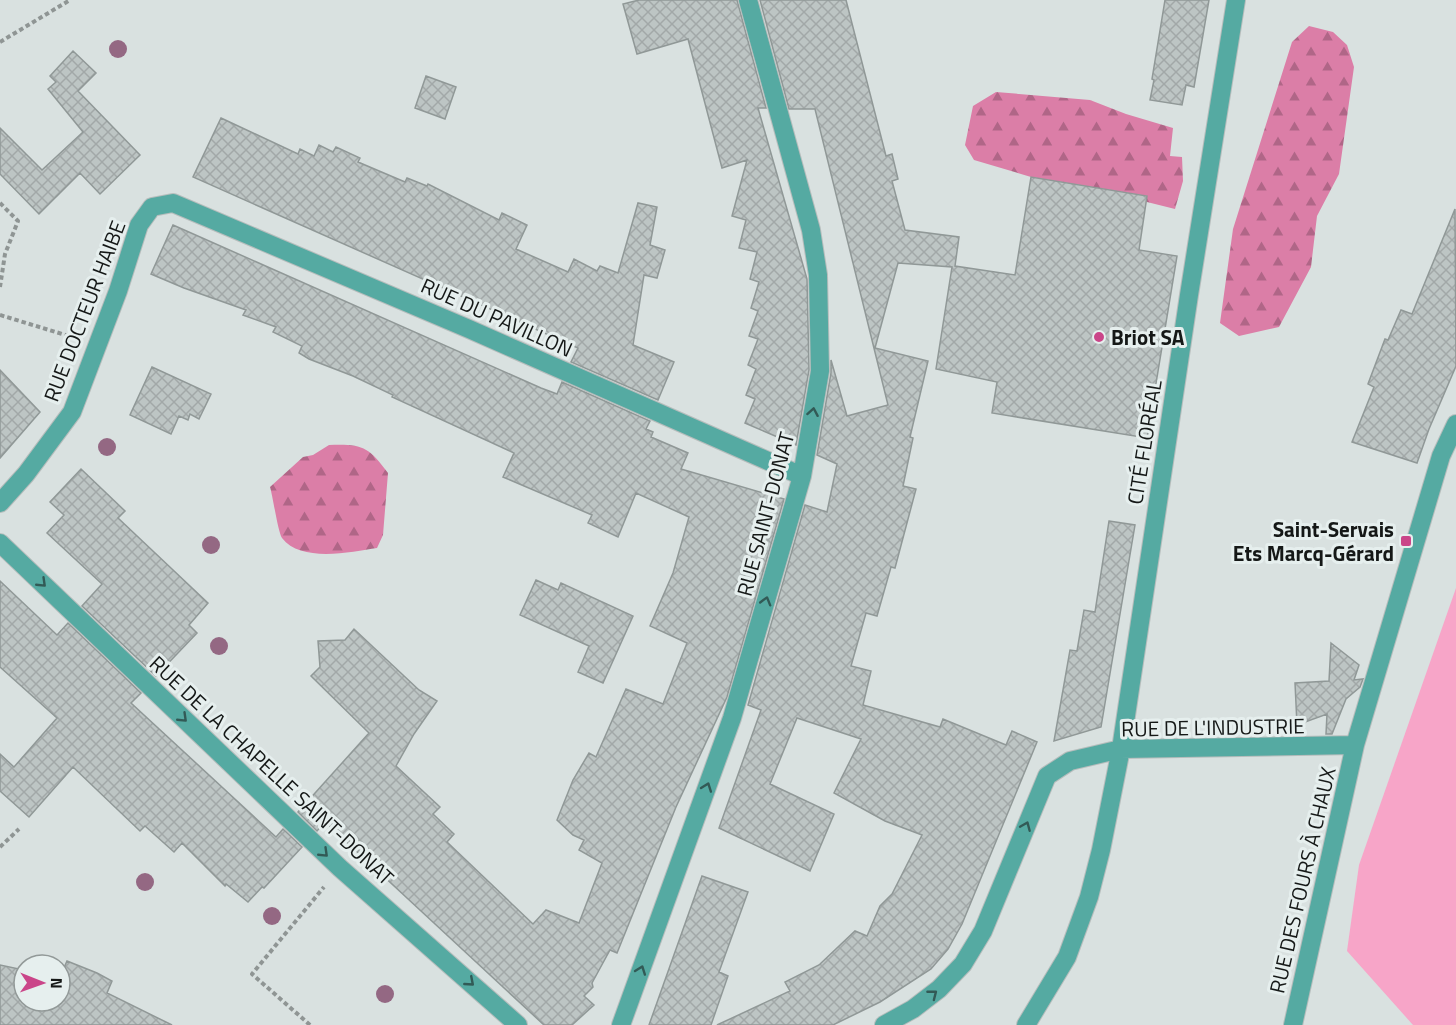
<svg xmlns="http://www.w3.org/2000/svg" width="1456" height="1025" font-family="'Titillium Web',sans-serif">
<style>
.green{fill:#f7a5c8}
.forest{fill:url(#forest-firs)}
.building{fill:url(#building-cross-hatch);stroke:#909897;stroke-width:1.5}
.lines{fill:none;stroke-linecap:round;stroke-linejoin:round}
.minor-casing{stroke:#b6bdbc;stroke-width:20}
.path{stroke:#8f9594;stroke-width:4;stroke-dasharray:4.5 3;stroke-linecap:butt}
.minor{stroke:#55aaa2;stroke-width:18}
.tree{fill:#946883}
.oneway{stroke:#325a56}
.poi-dot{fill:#ca4589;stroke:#e6efee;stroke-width:2}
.labels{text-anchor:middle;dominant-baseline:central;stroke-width:6;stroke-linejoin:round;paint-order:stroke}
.street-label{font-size:21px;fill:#151817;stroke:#e6efee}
.poi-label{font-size:21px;font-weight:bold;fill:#151817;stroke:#e6efee;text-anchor:start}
</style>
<defs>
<pattern id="forest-firs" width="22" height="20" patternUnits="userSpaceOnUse" patternTransform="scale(1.5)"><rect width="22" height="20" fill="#db7ea7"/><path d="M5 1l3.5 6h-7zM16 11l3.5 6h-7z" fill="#b06687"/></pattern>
<pattern id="building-cross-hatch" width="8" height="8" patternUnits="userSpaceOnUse" patternTransform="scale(1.5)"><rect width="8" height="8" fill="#bdc5c4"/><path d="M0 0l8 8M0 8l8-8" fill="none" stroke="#a2a8a8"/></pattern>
</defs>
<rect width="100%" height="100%" fill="#d9e1e0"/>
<path class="green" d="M1456,588V1025H1413L1347,951L1359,865Z"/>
<path class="forest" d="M1309,26L1333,32L1347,45L1354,67L1339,174L1317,216L1311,267L1279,327L1239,336L1220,323L1233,229L1292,42Z
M996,92L1090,100L1126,114L1173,128L1170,156L1182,157L1183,181L1175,209L1147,202V196L1031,177L974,160L965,145L973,106Z
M329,445C362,444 368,446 388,473L383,535L377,548C351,552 301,563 282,538C278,532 273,497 270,487L303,457L313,455Z"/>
<path class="building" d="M639,0H737L766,108H758L807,279L809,370L796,445L745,423L755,399L746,395L756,369L748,365L758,339L749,336L758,311L751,308L759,282L750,279L757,252L739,248L746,220L732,216L747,160L722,168L688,39L637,54L623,4Z
M760,0H846L886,156L892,154L898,179L892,181L905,230L959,237L955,266L1015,275L1031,177L1147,196L1139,250L1177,256L1147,438L992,413L997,382L936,369L952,267L898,263L875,348L928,361L910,437L913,438L903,486L916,489L895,568L891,567L877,616L866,613L851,666L871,671L863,705L940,727L943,719L1006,745L1012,731L1037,742L962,924L948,949L931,969L880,1002L833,1025H717L790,991L785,982L819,965L855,931L867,936L880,906L892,894L922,835L885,821L834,793L861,739L797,718L770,784L834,814L810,871L719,828L761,710L748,705L805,505L827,512L837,464L817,455L831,373V360L847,416L888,405L815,109H789Z
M1165,0H1209L1194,87L1186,85L1182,105L1150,100L1154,80L1152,79Z
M73,51L96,73L78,91L140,155L100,194L80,173L39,214L0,174V128L42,170L83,132L48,89L56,82L50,76Z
M426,76L456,87L445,119L415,108Z
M221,118L298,154L300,149L314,156L319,145L333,152L336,147L360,158L358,162L405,182L407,178L427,186L428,184L499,220L502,213L527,225L516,249L568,272L574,259L597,271L600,266L618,273L638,203L657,207L650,245L665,250L657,278L644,275L633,345L674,362L658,400L571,362L578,348L193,177Z
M1455,209L1456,366L1429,429L1417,463L1352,442L1374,387L1368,384L1385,339L1388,340L1401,310L1412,314Z
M173,225L541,388L557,394L562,382L650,421L646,429L653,432L651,437L688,453L681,469L784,499L727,697L676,807L617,953L610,950L592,983L593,987L584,996L594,1005L572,1025H544L325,822L317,831L298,812L369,733L311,676L320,667L318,641L345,640L354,629L419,690L437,701L414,734L396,766L440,807L433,814L454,834L447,842L533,924L546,910L579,923L602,863L579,850L584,840L573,835L557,820L573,780L589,753L596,757L626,689L663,704L687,643L650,626L673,573L689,517L636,493L618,537L588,523L592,515L503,477L514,453L392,397L393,395L353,376L309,359L299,353L302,346L273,332L276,327L243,315L246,310L184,288L151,274Z
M152,367L211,394L199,419L190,414L188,420L179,416L171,434L130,415Z
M0,370L40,412L0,458Z
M81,469L125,511L118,518L208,603L189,625L197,633L156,676L82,606L102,584L47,533L64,515L50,502Z
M1109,521L1135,525L1101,727L1054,741L1070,650L1077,651L1084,610L1095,612Z
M536,580L558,590L561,583L633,616L603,683L578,672L589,646L520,615Z
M0,581L57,635L68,623L141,693L131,703L276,837L283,829L302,847L264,888L262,887L248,902L226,884L225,886L182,843L174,852L145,826L140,831L73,767L29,817L0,791V754L14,767L57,718L0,667Z
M1331,643L1359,665L1354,680L1363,679L1360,687L1346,699L1332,734H1326L1327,714L1297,725L1295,683L1329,681Z
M702,876L748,892L719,972L728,976L711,1025H649Z
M67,961L97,973L112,981L107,993L172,1025H0V965L24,970V1001H60V977Z"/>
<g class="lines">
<g class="minor-casing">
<path id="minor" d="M0,503L26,474L72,412L118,291L139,225L152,207L173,203L469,329L802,476
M0,543L340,868L518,1025
M621,1025L732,718L802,476L820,371L818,275L811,230L748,0
M884,1025L913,1009L939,989L963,964L983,931L1047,776L1070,761L1121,749L1355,745
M1026,1025L1067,957L1089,897L1101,850L1121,749L1189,295L1236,0
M1293,1025L1355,745L1441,456L1456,424"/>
</g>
<path class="path" d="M0,42L70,0
M0,203L18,221L5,254L0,287
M0,315L72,337
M0,847L19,829
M310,1025L252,974L324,887"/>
<use href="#minor" class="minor"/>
</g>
<g class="tree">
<circle cx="118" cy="49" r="9"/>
<circle cx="107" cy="447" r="9"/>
<circle cx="211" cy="545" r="9"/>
<circle cx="219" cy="646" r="9"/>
<circle cx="145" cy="882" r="9"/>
<circle cx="272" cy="916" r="9"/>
<circle cx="385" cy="994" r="9"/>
</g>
<defs><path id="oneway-chevron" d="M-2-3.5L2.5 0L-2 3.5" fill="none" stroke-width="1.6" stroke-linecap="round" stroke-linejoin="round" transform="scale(1.5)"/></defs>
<g class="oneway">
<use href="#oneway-chevron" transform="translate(813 412) rotate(-80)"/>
<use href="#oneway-chevron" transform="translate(42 583) rotate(44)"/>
<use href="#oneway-chevron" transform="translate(766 601) rotate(-74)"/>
<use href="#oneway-chevron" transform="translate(183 718) rotate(44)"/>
<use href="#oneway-chevron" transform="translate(707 787) rotate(-70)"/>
<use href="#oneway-chevron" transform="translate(1026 826) rotate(-67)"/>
<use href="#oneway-chevron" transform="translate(324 853) rotate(44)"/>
<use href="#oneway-chevron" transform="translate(641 970) rotate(-70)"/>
<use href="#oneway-chevron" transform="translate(470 982) rotate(41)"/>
<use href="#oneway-chevron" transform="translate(933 994) rotate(-38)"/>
</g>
<g class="poi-dot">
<circle cx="1099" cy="337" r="6"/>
<rect x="1400" y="535" width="12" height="12" rx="3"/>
</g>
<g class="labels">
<g class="street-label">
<text transform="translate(84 311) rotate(-69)">RUE DOCTEUR HAIBE</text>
<text transform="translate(497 317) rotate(24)">RUE DU PAVILLON</text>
<text transform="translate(1144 442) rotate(-81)">CITÉ FLORÉAL</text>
<text transform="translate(765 514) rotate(-75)">RUE SAINT-DONAT</text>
<text transform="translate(1213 727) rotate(-1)">RUE DE L'INDUSTRIE</text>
<text transform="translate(272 770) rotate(43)">RUE DE LA CHAPELLE SAINT-DONAT</text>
<text transform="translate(1302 880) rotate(-77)">RUE DES FOURS À CHAUX</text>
</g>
<g class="poi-label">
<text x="1111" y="337">Briot SA</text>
<text x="1394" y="529" text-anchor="end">Saint-Servais<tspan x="1394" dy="24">Ets Marcq-Gérard</tspan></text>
</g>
</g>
<g transform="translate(42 983) rotate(91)"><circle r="28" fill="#e6efee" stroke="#929998" stroke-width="1.5"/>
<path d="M0-4.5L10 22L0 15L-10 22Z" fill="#ca4589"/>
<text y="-9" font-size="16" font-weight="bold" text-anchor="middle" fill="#151817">N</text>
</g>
</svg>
